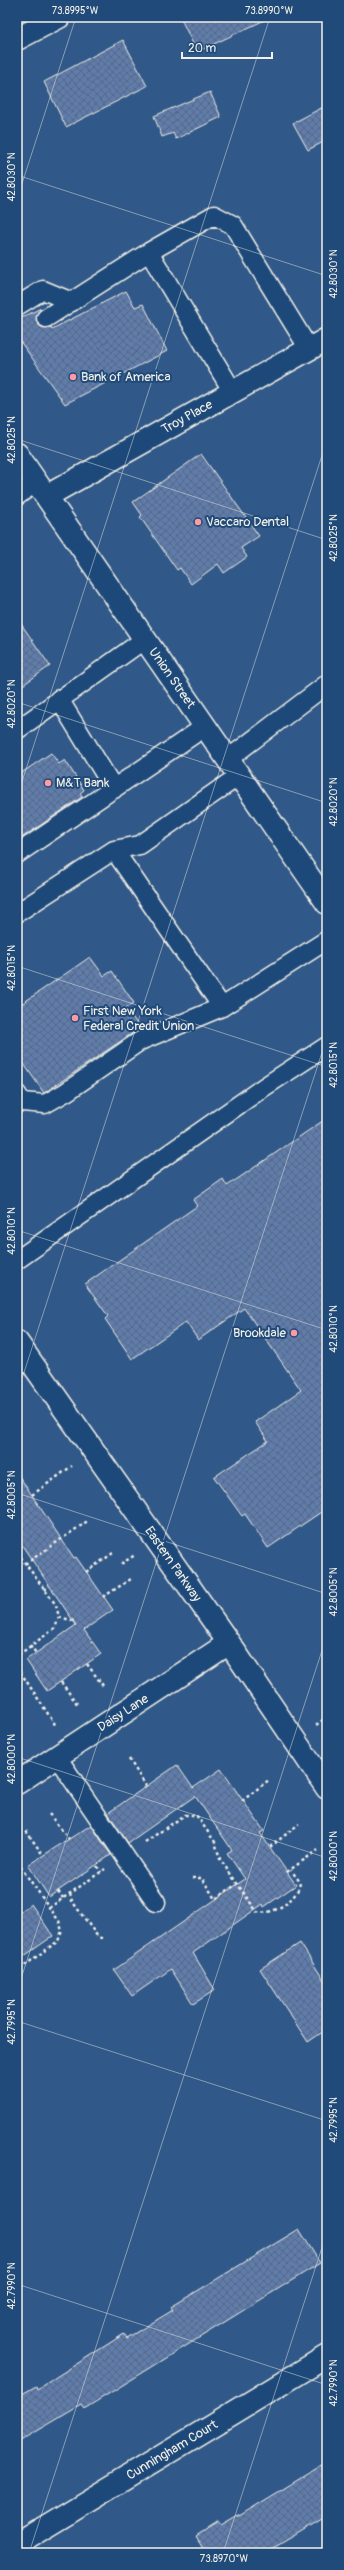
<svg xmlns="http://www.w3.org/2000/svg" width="344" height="2570" font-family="Pangolin,sans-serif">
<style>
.building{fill:url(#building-cross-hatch);stroke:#f4f1e8}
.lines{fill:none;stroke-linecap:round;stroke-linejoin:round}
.service-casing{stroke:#f4f1e8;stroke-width:21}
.minor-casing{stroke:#f4f1e8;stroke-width:25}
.tertiary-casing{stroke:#f4f1e8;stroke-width:25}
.secondary-casing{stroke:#f4f1e8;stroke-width:25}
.path{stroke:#f4f1e8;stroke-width:2.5;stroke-dasharray:3 3;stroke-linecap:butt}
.service{stroke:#1f4a7a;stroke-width:18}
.minor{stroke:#1f4a7a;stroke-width:22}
.tertiary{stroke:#1f4a7a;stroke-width:22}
.secondary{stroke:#1f4a7a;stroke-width:22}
.ticks{fill:none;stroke:#f4f1e8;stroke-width:1;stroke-opacity:0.45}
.poi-dot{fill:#ff9aa2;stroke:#1f4a7a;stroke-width:1.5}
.labels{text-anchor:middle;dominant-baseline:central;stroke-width:4;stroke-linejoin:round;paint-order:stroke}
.poi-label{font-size:13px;fill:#f4f1e8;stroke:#1f4a7a;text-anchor:start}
.street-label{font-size:13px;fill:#f4f1e8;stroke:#1f4a7a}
.neatline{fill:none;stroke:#f4f1e8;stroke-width:1.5}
.ticks-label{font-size:10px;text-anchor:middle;fill:#f4f1e8}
</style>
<defs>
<pattern id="building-cross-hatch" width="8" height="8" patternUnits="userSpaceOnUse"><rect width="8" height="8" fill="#5f7cab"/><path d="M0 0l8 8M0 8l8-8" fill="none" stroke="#566783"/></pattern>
</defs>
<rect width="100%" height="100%" fill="#305888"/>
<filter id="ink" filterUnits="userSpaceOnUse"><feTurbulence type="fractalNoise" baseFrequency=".025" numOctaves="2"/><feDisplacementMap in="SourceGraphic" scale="8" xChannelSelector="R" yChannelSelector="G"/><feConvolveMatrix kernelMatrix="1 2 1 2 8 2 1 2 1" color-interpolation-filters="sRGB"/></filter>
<g filter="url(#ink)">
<path class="building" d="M180,17H271L197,52Z
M123,40L147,86L66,127L44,82Z
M210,92L221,117L176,139L173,133L162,137L154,116Z
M327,105V140L308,150L293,123Z
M126,291L135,307L143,304L167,351L65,404L17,337V320L41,308L37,314V323L42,327H51L52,329Z
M201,454L259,536L241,548L247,557L224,573L218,564L191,584L180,568L177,570L140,517L142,515L133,502Z
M17,618L50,666L17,689Z
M51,753L59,764L65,760L84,790L80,793L82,797L17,841V776Z
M90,957L104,976L112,971L134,1003L126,1008L140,1028L44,1093L17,1054V1007Z
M327,1118V1508L268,1548L245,1514L242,1516L214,1477L268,1441L255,1422L301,1390L244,1308L198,1340L186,1322L132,1359L105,1319L108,1316L85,1284L197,1206L193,1200L223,1179L227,1186Z
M17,1473L74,1558L76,1557L113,1610L84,1630L101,1654L47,1691L26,1660L76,1625L17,1538Z
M177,1765L193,1788L221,1769L264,1831L260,1833L296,1885L264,1907L263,1904L193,1953L215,1990L193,2004L171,1969L132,1996L114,1970L245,1879L227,1853L232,1850L195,1796L128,1843L108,1813Z
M91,1825L111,1855L49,1897L28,1865Z
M31,1904L53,1936L17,1961V1914Z
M300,1943L327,1985V2029L308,2042L260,1969Z
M299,2229L320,2263L84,2409L81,2405L17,2443V2397L36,2386L37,2389L124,2334L127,2338L173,2310L171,2307Z
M327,2462V2516L265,2553H207L196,2534L218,2520L221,2524L238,2514L239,2516Z"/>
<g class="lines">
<g class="service-casing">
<path id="service" d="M17,306L43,290L72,302
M46,318L149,252
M233,392L149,252L214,215L233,225L309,349
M17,496L36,482
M59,699L114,789
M17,730L145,639
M228,759L327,684
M114,850L222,1007
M17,854L206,726
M17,913L114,850L140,845L240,775
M17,1094L22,1102L45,1104L66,1092L140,1041L222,1007L327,940
M17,1260L264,1087L327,1046
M57,1757L156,1902"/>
</g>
<g class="minor-casing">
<path id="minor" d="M47,496L327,339
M17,1342L229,1643L327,1788
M17,1783L229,1643
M17,2544L327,2356"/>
</g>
<g class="tertiary-casing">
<path id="tertiary" d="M17,39L59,17"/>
</g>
<g class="secondary-casing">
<path id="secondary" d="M17,454L327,903"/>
</g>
<path class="path" d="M32,1495L72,1466
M17,1552L56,1605L59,1617L55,1628L17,1656
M25,1564L89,1520
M121,1564L135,1555
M86,1572L113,1553
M44,1590L49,1586
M103,1597L131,1579
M59,1617L74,1621
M30,1645L36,1653
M87,1664L104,1687
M17,1667L56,1726
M61,1682L78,1705
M316,1725L327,1717
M129,1759L146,1786
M242,1801L270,1779
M49,1814L69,1839
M26,1831L43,1855
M145,1842L185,1815H196L215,1842L220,1859L257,1912C273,1916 299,1899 300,1882L291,1870
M270,1847L299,1824
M17,1862L59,1921L62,1931L58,1941L17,1971
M97,1866L101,1872
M287,1872L318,1850
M192,1878H202L215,1899L237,1884
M58,1891L63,1898
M70,1893L72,1901L98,1937L104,1939
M49,1908L105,1869
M17,1912L18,1913"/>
<use href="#service" class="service"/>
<use href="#minor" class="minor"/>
<use href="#tertiary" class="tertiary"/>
<use href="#secondary" class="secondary"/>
</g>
</g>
<path class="ticks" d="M17,175L327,276M17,199L76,17M17,439L327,540M17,702L327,803M17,797L270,17M17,966L327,1067M17,1230L327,1330M17,1394L327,440M17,1493L327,1594M17,1757L327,1858M17,1991L327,1037M17,2021L327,2121M17,2284L327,2385M17,2548L33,2553M29,2553L327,1635M223,2553L327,2232"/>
<g class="poi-dot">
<circle cx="73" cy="377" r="4"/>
<circle cx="198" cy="522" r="4"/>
<circle cx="48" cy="783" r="4"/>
<circle cx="75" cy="1018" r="4"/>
<circle cx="294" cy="1333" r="4"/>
</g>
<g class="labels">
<g class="poi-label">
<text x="81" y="377">Bank of America</text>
<text x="206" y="522">Vaccaro Dental</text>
<text x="56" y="783">M&amp;T Bank</text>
<text x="83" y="1011">First New York<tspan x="83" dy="15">Federal Credit Union</tspan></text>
<text x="286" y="1333" text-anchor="end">Brookdale</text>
</g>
<g class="street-label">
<text transform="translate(187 417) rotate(-29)">Troy Place</text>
<text transform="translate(172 678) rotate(55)">Union Street</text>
<text transform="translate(173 1564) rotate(55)">Eastern Parkway</text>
<text transform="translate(123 1713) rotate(-33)">Daisy Lane</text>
<text transform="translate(172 2450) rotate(-31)">Cunningham Court</text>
</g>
</g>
<rect width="344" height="2570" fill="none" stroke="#1f4a7a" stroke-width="44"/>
<path d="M182 52v6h90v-6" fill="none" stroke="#f4f1e8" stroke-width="2"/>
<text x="188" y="52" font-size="12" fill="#f4f1e8" stroke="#1f4a7a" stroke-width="3" paint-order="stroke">20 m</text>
<rect x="22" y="22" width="300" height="2526" class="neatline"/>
<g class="ticks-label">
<text x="75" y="14">73.8995°W</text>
<text x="269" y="14">73.8990°W</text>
<text transform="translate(11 177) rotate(-90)" y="4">42.8030°N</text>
<text transform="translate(333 274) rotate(-90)" y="4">42.8030°N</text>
<text transform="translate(11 440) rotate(-90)" y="4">42.8025°N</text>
<text transform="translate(333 538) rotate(-90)" y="4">42.8025°N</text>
<text transform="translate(11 704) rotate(-90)" y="4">42.8020°N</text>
<text transform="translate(333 802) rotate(-90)" y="4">42.8020°N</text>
<text transform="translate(11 968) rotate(-90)" y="4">42.8015°N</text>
<text transform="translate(333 1065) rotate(-90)" y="4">42.8015°N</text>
<text transform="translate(11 1231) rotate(-90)" y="4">42.8010°N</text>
<text transform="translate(333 1329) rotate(-90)" y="4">42.8010°N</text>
<text transform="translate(11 1495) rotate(-90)" y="4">42.8005°N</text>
<text transform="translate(333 1592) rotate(-90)" y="4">42.8005°N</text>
<text transform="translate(11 1759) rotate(-90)" y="4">42.8000°N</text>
<text transform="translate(333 1856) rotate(-90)" y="4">42.8000°N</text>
<text transform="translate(11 2022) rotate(-90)" y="4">42.7995°N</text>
<text transform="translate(333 2120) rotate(-90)" y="4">42.7995°N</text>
<text transform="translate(11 2286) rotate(-90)" y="4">42.7990°N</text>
<text transform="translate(333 2383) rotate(-90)" y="4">42.7990°N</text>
<text x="224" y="2562">73.8970°W</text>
</g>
</svg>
